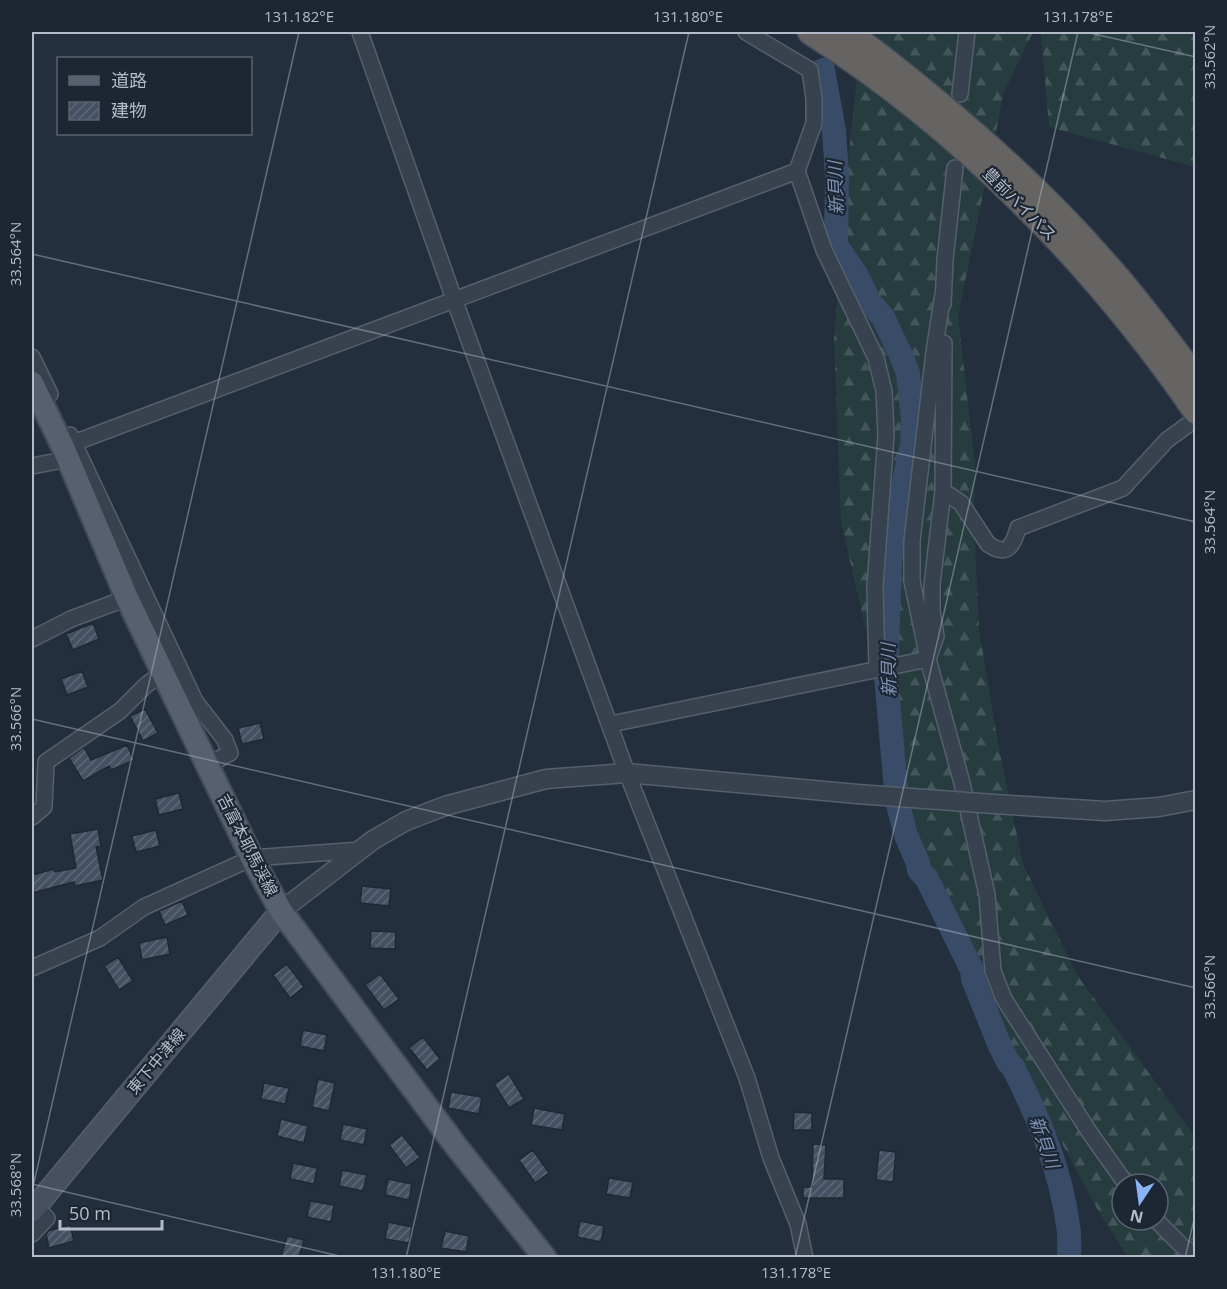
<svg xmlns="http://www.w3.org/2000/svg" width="1227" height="1289" font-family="'Open Sans','Noto Sans JP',sans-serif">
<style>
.forest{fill:url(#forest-firs);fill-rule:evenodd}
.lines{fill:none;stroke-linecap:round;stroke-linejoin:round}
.river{stroke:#394c67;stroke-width:24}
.building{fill:url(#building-hatch);stroke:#1f2835;stroke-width:1.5}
.minor-casing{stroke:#565f6c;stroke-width:18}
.tertiary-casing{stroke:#565f6c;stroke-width:21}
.secondary-casing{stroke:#565f6c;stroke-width:24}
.primary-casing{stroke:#414a57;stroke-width:26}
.trunk-casing{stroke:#434c59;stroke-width:27}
.minor{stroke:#38414e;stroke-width:15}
.tertiary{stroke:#38414e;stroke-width:18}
.secondary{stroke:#465061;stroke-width:21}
.primary{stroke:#56606e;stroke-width:22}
.trunk{stroke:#656462;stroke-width:24}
.tertiary-bridge-casing{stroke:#565f6c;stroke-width:21;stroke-linecap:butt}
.tertiary-bridge{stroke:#38414e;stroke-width:18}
.ticks{fill:none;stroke:#b4bcc9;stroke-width:1.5;stroke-opacity:0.45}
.labels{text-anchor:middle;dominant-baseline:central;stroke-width:4.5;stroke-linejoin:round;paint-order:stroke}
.street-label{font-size:16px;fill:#b4bcc9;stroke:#1d2633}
.water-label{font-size:18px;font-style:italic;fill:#7c92b1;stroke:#1d2633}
.neatline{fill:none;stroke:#b4bcc9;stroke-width:2}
.ticks-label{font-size:15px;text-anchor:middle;fill:#b4bcc9}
</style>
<defs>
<pattern id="forest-firs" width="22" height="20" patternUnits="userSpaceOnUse" patternTransform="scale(1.5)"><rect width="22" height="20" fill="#263c3f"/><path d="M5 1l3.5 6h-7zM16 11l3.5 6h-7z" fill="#435659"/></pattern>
<pattern id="building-hatch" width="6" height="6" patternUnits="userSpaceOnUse" patternTransform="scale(1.5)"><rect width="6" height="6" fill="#455162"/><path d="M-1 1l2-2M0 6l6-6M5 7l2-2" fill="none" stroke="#5d6877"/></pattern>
</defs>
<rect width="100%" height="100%" fill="#242f3e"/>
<path class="forest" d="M862,32H1033L1004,92L958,316L975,465L974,522L979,629L999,749L1023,864L1077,975L1195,1136V1257H1128L1096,1207L959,951L900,778L841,522L834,339L847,170ZM1122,1184H1158V1220H1122Z
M1041,32H1195V167L1049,127Z"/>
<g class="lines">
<path class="river" d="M823,70L834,131L837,176L836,245L857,276L870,303L883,317L900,353L908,373L913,419L912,445L893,531L890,564L886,676L897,801L906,835L918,863L919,870L927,879L972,970L973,979L1000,1046L1008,1062L1013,1067C1039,1119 1060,1167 1068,1225C1070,1235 1069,1247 1069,1258"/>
</g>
<path class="building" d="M93,623L99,639L73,650L66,634Z
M82,671L88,687L67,695L61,679Z
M145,709L158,733L143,741L130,716Z
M260,723L264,739L242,744L238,728Z
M127,745L134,760L111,770L109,766L83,781L69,758L84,747L91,760Z
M179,793L183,809L159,815L155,799Z
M98,829L101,846L96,847L103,880L75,886L74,882L32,893V875L54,869L55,872L76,868L70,834Z
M156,830L160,846L136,852L132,836Z
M362,886L391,889L389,906L360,903Z
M182,901L188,915L165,925L159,911Z
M371,931L396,932L395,949L370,948Z
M167,937L170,954L142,960L139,943Z
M118,957L133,981L119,990L104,966Z
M287,964L304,987L290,998L273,975Z
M380,974L399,999L384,1010L365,985Z
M303,1030L327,1035L324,1051L300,1046Z
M423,1037L440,1059L427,1070L409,1048Z
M509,1074L524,1099L509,1108L494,1084Z
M318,1079L335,1083L329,1111L312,1107Z
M264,1083L289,1088L285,1104L261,1099Z
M451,1092L482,1097L479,1114L448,1108Z
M534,1108L565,1114L562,1130L531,1125Z
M794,1112L812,1113V1130H793Z
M281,1119L308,1126L304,1143L277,1136Z
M343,1124L367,1129L364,1145L340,1140Z
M402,1135L420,1157L406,1168L389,1145Z
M813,1144L826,1145L824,1179H844V1198H803V1187H812Z
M533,1150L549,1173L535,1183L519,1160Z
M879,1150L896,1152L893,1182L876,1180Z
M293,1163L317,1168L314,1184L290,1179Z
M342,1170L367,1175L363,1191L339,1186Z
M609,1178L633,1182L630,1198L606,1194Z
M388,1179L412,1184L409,1200L385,1195Z
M310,1201L334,1205L331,1222L307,1217Z
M580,1221L604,1226L601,1242L577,1237Z
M388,1222L412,1227L409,1243L385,1239Z
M70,1225L74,1241L49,1248L46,1234L48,1231Z
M445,1231L469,1236L466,1252L441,1248Z
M287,1236L304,1240L299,1257H281Z"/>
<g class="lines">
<g class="minor-casing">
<path id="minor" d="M360,32L454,299L627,773L747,1078L771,1158L798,1224L805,1258
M746,32L810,70L814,99V123L797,171L824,250L876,358L884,391L886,435L875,586L877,669
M960,94L967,32
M943,294L934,352L912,541V581L928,659L962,783L987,895L993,971L1004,999L1090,1133L1126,1184
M943,304L945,260L955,168
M32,357L50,394
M70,435L195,701L225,740L230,753L208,765
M63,447L797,171
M32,466L68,459
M943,491L961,503L988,544C1007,557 1013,546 1018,528L1123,488L1167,440L1196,419
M32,639L71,619L127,598
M928,659L936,636L932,611V585L943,491L944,343
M611,724L928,659
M32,817L44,807L46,762L120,711L146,685L164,672
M32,968L100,938L144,907L252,858L361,850
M1156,1220L1183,1247L1196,1255
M32,1234L47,1218L35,1206"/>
</g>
<g class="tertiary-casing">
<path id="tertiary" d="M994,804L1105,811L1159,807L1196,800
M281,911L373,840L406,821L445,806L546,779L627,773L857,794"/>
</g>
<g class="secondary-casing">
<path id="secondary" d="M32,1211L281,911"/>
</g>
<g class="primary-casing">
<path id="primary" d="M32,383L63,447L127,598L252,858L281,911L456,1146L545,1258"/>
</g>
<g class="trunk-casing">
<path id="trunk" d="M810,32C961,128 1095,265 1196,412
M847,32C876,51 903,74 930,96C992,147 1052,202 1105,263C1138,299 1166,339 1196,378"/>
</g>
<use href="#minor" class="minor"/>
<use href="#tertiary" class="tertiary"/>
<use href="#secondary" class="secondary"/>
<use href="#primary" class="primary"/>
<use href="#trunk" class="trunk"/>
<g class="tertiary-bridge-casing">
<path id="tertiary-bridge" d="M857,794L994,804"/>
</g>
<use href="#tertiary-bridge" class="tertiary-bridge"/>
</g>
<path class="ticks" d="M1085,32L1196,57M32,254L1196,522M32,719L1196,988M32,1184L348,1258M32,1191L299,32M406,1258L689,32M795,1258L1078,32M1185,1258L1196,1211"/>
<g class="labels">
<g class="street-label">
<text transform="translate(1020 204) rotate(45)">豊前バイパス</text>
<text transform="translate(248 845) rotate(63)">吉富本耶馬渓線</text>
<text transform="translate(156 1061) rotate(-50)">東下中津線</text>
</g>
<g class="water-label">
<text transform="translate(835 188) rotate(-92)">新貝川</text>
<text transform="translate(888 670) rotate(-91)">新貝川</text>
<text transform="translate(1045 1142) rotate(70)">新貝川</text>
</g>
</g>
<rect width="1227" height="1289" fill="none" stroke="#1d2633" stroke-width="66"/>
<rect x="57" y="57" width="195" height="78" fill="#1d2633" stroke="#59626f" stroke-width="1.5"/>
<rect x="69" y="76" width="30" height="9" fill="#56606e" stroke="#59626f" stroke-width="1.5"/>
<text x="111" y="87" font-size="18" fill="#b4bcc9">道路</text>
<rect x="69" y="102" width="30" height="18" fill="url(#building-hatch)" stroke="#59626f" stroke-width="1.5"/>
<text x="111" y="117" font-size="18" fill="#b4bcc9">建物</text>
<g transform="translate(1140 1202) rotate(193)"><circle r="28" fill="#1d2633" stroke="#59626f" stroke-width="1.5"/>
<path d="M0-4.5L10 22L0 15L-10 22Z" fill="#8ab4f8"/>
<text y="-9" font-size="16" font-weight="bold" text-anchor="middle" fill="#b4bcc9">N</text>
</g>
<path d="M60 1220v9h102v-9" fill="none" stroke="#b4bcc9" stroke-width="3"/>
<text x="69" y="1220" font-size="18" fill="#b4bcc9" stroke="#1d2633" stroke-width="4.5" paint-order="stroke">50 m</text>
<rect x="33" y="33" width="1161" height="1223" class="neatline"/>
<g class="ticks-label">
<text x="299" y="22">131.182°E</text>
<text x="688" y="22">131.180°E</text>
<text x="1078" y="22">131.178°E</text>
<text transform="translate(1210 57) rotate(-90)" y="5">33.562°N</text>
<text transform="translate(16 254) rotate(-90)" y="5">33.564°N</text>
<text transform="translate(1210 522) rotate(-90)" y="5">33.564°N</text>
<text transform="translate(16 719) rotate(-90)" y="5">33.566°N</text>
<text transform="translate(1210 987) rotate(-90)" y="5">33.566°N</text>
<text transform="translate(16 1185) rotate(-90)" y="5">33.568°N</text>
<text x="406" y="1278">131.180°E</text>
<text x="796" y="1278">131.178°E</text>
</g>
</svg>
